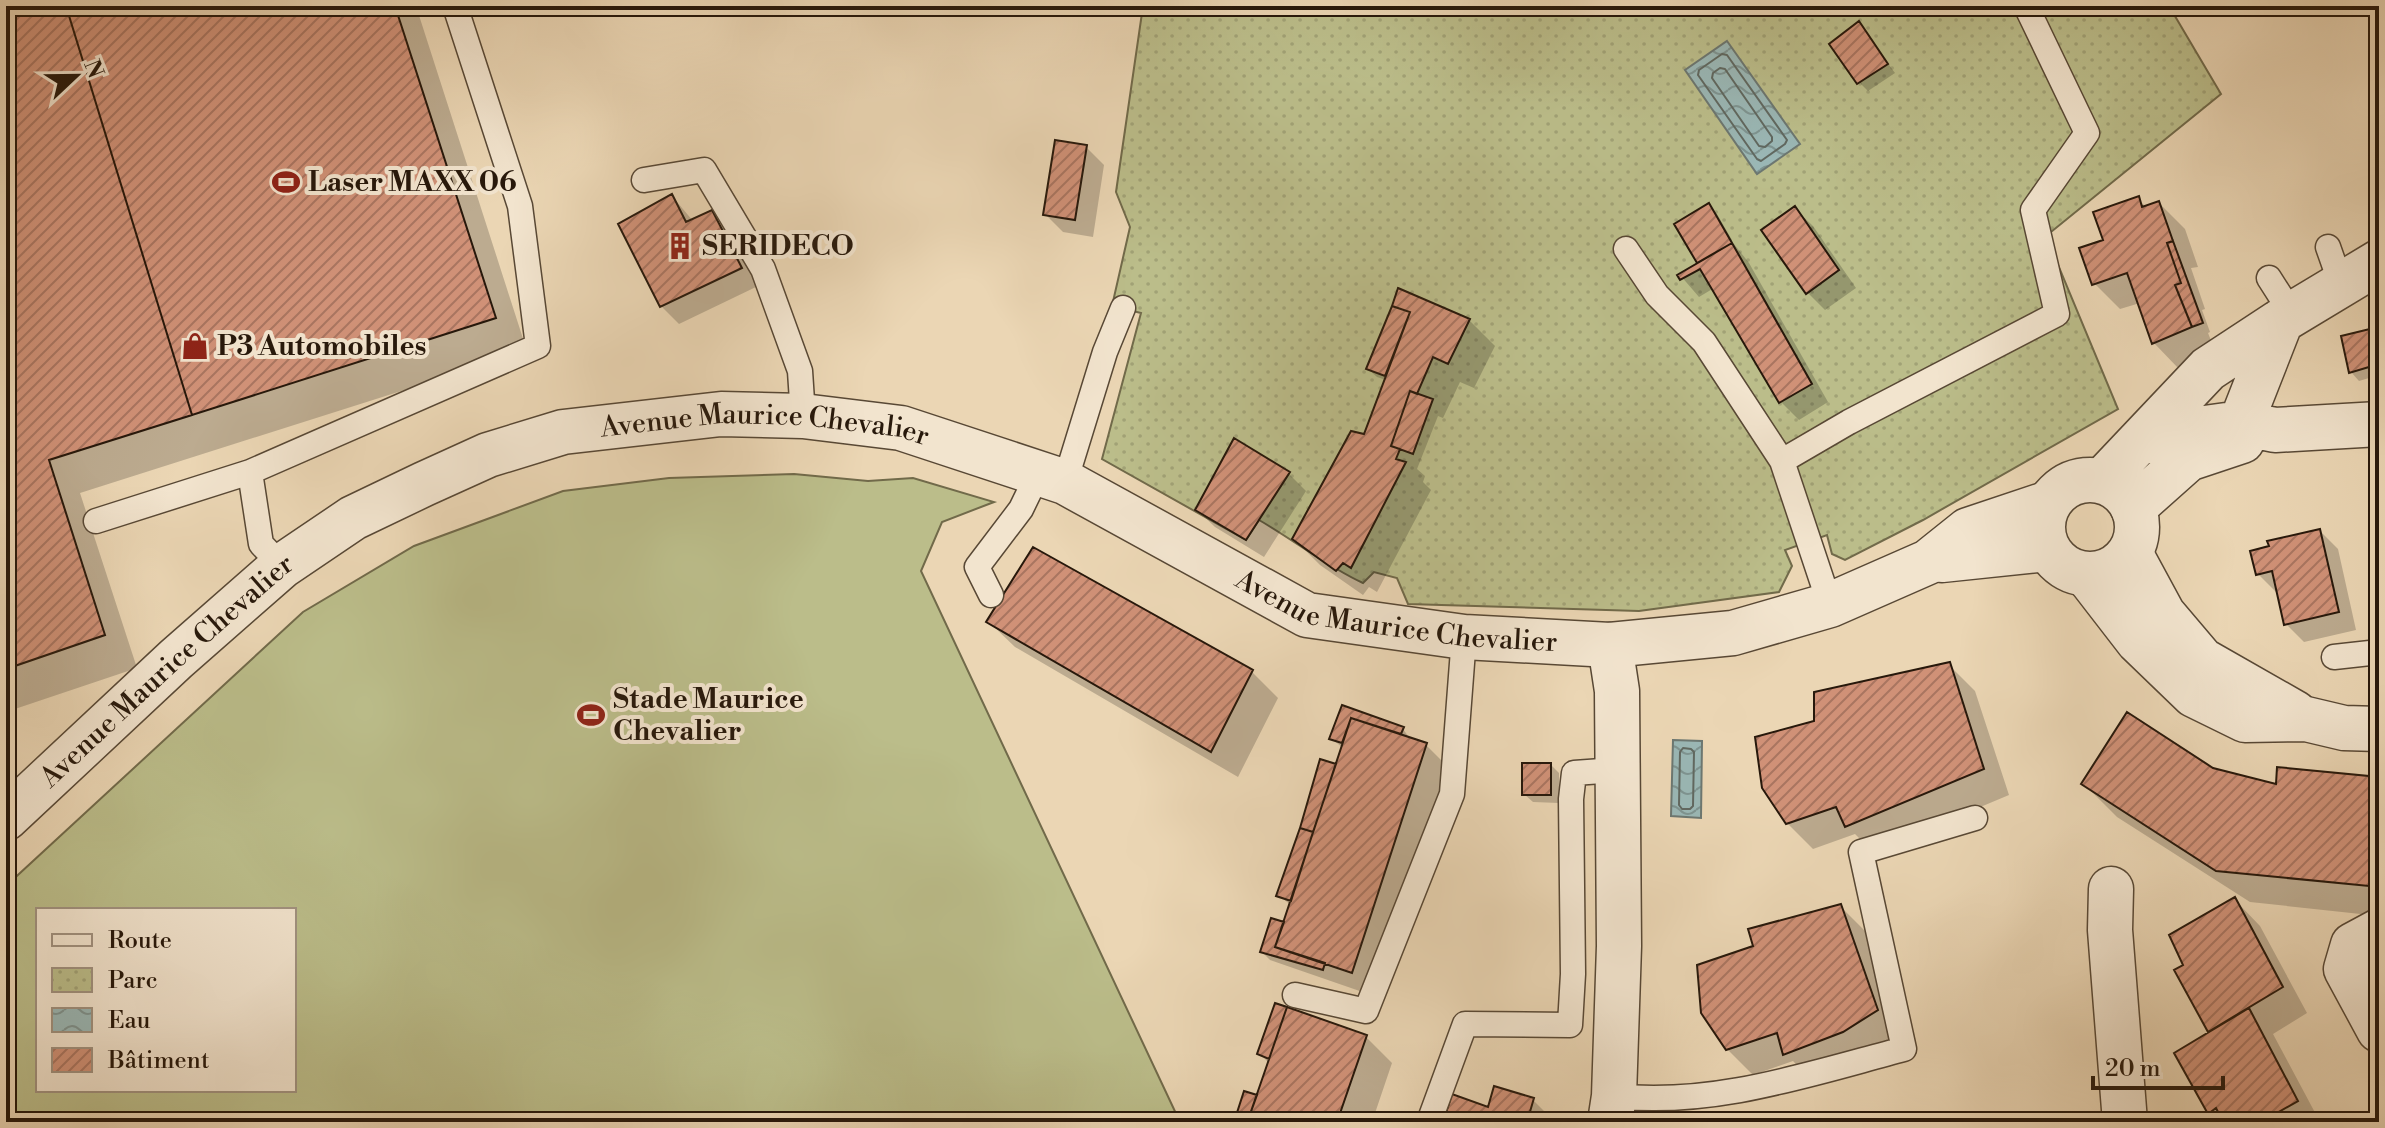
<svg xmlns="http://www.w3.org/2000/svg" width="2385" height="1128" font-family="'Libre Bodoni',serif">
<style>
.green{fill:#bbbd8a;stroke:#716a4a;stroke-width:2;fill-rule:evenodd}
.park{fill:url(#park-dots);stroke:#716a4a;stroke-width:2}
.water{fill:url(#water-waves);stroke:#6c7771;stroke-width:2}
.shadow{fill:#0003}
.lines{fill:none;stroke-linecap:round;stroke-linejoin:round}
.shore{stroke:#606860;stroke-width:2}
.building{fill:url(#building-hatch);stroke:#27180b;stroke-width:2}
.service-casing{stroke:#584835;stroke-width:27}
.minor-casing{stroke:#584835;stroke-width:47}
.tertiary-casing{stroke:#584835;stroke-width:47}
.service{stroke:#f2e4ce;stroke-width:24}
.minor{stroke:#f2e4ce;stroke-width:44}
.tertiary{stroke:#f2e4ce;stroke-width:44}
.labels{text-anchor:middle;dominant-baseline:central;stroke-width:8;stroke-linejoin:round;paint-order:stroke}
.poi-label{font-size:28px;font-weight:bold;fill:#27180b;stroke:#f2e4ce;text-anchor:start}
.street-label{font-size:28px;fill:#27180b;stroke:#f2e4ce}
</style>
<defs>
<pattern id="park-dots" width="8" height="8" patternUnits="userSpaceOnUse" patternTransform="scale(2)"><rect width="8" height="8" fill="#bbbd8a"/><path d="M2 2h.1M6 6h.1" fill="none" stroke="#a1a276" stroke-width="1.8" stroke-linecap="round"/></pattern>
<pattern id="water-waves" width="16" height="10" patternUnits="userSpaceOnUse" patternTransform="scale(2)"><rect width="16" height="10" fill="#9ab7b5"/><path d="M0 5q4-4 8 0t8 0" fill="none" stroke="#7e9491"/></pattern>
<pattern id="building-hatch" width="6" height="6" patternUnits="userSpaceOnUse" patternTransform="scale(2)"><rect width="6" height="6" fill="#d09177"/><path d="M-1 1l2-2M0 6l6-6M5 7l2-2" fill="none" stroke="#a97560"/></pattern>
</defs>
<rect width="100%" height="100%" fill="#ebd6b4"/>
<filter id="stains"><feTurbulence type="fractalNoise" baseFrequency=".0025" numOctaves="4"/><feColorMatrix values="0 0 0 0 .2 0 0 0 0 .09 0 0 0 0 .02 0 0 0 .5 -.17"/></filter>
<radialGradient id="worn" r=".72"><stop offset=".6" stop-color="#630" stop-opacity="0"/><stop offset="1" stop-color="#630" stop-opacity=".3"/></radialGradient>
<path class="green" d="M794,474L868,481L913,478L994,502L942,522L921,571L1180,1122H6V886L303,612L414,546L563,491L669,478ZM38,910H294V1090H38Z"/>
<path class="park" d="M1143,6H2169L2221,94L2046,236L2118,409L1923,520L1845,560L1832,554L1827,535L1785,550L1792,566L1779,592L1639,611L1408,604L1397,578L1374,572L1363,583C1326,566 1294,540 1259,520L1246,540L1102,459L1141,313L1112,306L1130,227L1116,192Z"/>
<path class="water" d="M1727,41L1800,144L1757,174L1685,70Z
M1673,740L1702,741L1701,818L1671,816Z"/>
<path class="shadow" d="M6,6H416L527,351L80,493L137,668L6,712Z
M1859,24L1895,73L1868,91L1859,82Z
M1086,147L1104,165L1093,237L1063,232L1045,214Z
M672,196L693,221L712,212L729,230L758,286L679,324L661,306Z
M2138,199L2147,208L2159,203L2185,229L2198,267L2191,268L2205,309L2202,310L2210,332L2208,333L2216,353L2179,369L2154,343L2140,303L2120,309L2094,283L2105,241Z
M1709,205L1717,214L1732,240L1698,260Z
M1795,209L1813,226L1856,288L1825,310L1807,292Z
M1734,244L1749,263L1828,402L1799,420L1781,402L1714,288L1699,297L1680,275Z
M1394,306L1469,320L1495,346L1474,388L1460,382L1443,418L1438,416L1417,469L1425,476L1423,482L1431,490L1377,592L1369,587L1363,595L1320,565L1294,539L1365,436L1386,380L1377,377L1368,369Z
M2374,331L2379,336V375L2359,381L2351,372Z
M1288,473L1306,491L1264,557L1215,527L1197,510Z
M2320,531L2338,549L2356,630L2304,642L2286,624L2279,591L2276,592L2258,574Z
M1034,550L1252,672L1278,698L1238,777L1015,647L989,622Z
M1949,665L1975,691L2009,795L1873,852L1855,834L1813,849L1787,823L1816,723Z
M1343,707L1403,729L1411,740L1426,745L1452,771L1377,997L1270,960L1262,952L1284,925L1291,905L1278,895L1337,768L1343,748L1332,739Z
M1551,765L1559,773V803L1533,802L1524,794Z
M2212,770L2278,786L2379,779V916L2250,902L2117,817L2084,784Z
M2235,900L2260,926L2307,1013L2273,1034L2320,1122H2219L2209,1112L2210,1032L2177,971L2186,966Z
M1841,907L1867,933L1903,1036L1811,1080L1793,1061L1753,1075L1727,1049Z
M1276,1006L1366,1037L1392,1063L1372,1122H1236L1258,1099L1268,1062L1260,1054Z
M1533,1100L1555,1122H1445L1489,1110Z"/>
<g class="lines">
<path class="shore" d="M1722,54L1727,55L1787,140L1785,144L1761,161L1757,159L1698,75L1699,70Z
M1720,68L1725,69L1772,137V141L1765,147L1759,146L1712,78L1713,73Z
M1683,748L1691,749L1694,752L1693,806L1690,809H1682L1679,805L1680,752Z"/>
</g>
<path class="building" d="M6,6H66L192,415L49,460L105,635L6,669Z
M66,6H395L496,318L192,415Z
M1859,21L1888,64L1857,84L1829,44Z
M1055,140L1087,145L1075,220L1043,215Z
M672,194L686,222L712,210L742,268L660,307L618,224Z
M2139,196L2142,207L2159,201L2173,241L2167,243L2181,283L2175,285L2192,327L2152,344L2127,273L2092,285L2079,248L2103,240L2093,212Z
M1709,203L1732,243L1697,263L1674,224Z
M1795,206L1839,270L1806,294L1761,230Z
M2173,241L2203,323L2192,327L2175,285L2181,283L2167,243Z
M1732,243L1812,384L1779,403L1700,269L1680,280L1677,275Z
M1398,288L1470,319L1448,364L1433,357L1417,394L1410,391L1391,446L1400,449L1396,459L1406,462L1351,568L1343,563L1336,571L1292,539L1351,431L1364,434L1410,312L1392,306Z
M1392,306L1410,312L1385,376L1366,369Z
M2374,328L2379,364L2349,373L2341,336Z
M1410,391L1433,399L1413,454L1391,446Z
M1234,438L1290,472L1246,540L1195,510Z
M2320,529L2339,612L2284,625L2272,571L2256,575L2250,551L2269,546L2267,541Z
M1033,547L1253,670L1211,752L986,622Z
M1950,662L1984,769L1845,827L1836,807L1786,824L1762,788L1755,737L1814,721V692Z
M1342,705L1404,727L1401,734L1351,718L1342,743L1329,739Z
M2127,712L2213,768L2276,784L2277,767L2379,777V887L2216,871L2081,784Z
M1351,718L1427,743L1352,973L1275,947Z
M1320,759L1336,764L1313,832L1300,828Z
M1522,763H1551V795H1522Z
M1300,828L1313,832L1291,901L1276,896Z
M2235,897L2283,987L2208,1032L2174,970L2183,965L2169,935Z
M1841,904L1878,1010L1843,1032L1783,1055L1777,1033L1726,1050L1701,1013L1697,965L1753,946L1748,929Z
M1271,918L1284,922L1275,947L1325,963L1323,970L1260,952Z
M1275,1003L1287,1007L1269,1059L1257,1054Z
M1287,1007L1367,1035L1337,1122H1254L1248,1120Z
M2249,1008L2298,1101L2261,1122H2223L2216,1108L2208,1114L2174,1053Z
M1494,1086L1534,1098L1527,1122H1443L1452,1094L1488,1107Z
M1244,1091L1257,1095L1248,1120L1254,1122H1234Z"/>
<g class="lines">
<g class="service-casing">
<path id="service" d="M644,180L704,170L763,269L800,371L803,416
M2328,247L2341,284
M1626,249L1657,295L1704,342L1782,461L1830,605
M2269,278L2292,314
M1782,461L1849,422L2057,314L2033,210L2087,133L2026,6
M250,472L261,544L282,566
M1065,482L1105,352L1123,308
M96,521L250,472L538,346L520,206L455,6
M991,595L977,567L1021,509L1038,474
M2334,657L2379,652
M1295,995L1366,1011L1452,794L1464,637
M1614,1096C1713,1107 1809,1074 1904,1049L1861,852L1975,818
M1429,1122L1465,1024L1570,1025L1573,974L1571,799L1574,773L1616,770"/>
</g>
<g class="minor-casing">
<path id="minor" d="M2241,423L2281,321
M2137,444L2208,369L2281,321L2379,262
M2102,481L2137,444L2176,432L2241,423L2275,430L2379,424
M2133,508L2188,459L2242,441
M2111,889L2110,930L2125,1122
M2379,931L2353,945L2346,969L2379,1030
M1610,1122L1614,1096L1619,946L1617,691L1610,645"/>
</g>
<g class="tertiary-casing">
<g id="tertiary">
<circle cx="2090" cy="527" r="47"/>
<path d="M2130,553L2163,614L2202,660L2295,713"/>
<path d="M1942,560L2047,549"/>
<path d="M2087,575L2138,641L2194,695L2245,720L2306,719L2344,728L2379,729"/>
<path id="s1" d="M6,818L176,659L282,566L353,518L424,484L488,455L563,432L721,414L803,416L901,428L1065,482L1307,615L1464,637L1610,645L1733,633L1830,605L1928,562L1968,530L2049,503"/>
</g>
</g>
<use href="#service" class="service"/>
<use href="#minor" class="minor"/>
<use href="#tertiary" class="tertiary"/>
</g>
<defs>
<g id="stadium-bare" transform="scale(2.16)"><path d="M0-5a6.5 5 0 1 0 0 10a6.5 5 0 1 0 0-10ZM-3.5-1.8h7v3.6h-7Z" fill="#8f2418" stroke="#f2e4ce" stroke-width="2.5" paint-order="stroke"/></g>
<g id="building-bare" transform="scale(2.16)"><path d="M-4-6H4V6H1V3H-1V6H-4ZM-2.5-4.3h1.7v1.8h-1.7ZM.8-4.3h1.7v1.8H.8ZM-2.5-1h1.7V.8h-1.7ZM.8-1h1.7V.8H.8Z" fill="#8f2418" stroke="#f2e4ce" stroke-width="2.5" paint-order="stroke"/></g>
<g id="shop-bare" transform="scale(2.16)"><path d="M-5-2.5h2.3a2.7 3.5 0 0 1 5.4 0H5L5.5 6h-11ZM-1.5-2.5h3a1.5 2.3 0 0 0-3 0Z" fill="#8f2418" stroke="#f2e4ce" stroke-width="2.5" paint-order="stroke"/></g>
</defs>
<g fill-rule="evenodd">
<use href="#stadium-bare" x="286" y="182"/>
<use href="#building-bare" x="680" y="246"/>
<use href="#shop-bare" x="195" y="346"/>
<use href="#stadium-bare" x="591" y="715"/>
</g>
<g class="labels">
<g class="poi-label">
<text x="308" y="182">Laser MAXX 06</text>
<text x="702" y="246">SERIDECO</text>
<text x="217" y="346">P3 Automobiles</text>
<text x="613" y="699">Stade Maurice<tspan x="613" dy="32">Chevalier</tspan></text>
</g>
<g class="street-label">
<text stroke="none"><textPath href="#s1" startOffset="890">Avenue Maurice Chevalier</textPath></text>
<text stroke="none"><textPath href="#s1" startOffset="1562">Avenue Maurice Chevalier</textPath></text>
<text stroke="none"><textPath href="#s1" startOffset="218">Avenue Maurice Chevalier</textPath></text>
</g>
</g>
<rect width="2385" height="1128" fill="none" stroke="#ebd6b4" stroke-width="32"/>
<rect x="8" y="8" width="2369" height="1112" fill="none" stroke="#27180b" stroke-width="4"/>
<rect x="16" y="16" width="2353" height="1096" fill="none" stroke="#27180b" stroke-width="2"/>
<rect x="36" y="908" width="260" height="184" fill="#f2e4ce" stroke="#a19280" stroke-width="2"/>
<rect x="52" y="934" width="40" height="12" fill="#f2e4ce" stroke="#a19280" stroke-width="2"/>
<text x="108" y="948" font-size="24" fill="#27180b">Route</text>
<rect x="52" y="968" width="40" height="24" fill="url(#park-dots)" stroke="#a19280" stroke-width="2"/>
<text x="108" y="988" font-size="24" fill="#27180b">Parc</text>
<rect x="52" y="1008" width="40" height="24" fill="url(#water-waves)" stroke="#a19280" stroke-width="2"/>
<text x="108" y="1028" font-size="24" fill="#27180b">Eau</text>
<rect x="52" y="1048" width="40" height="24" fill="url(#building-hatch)" stroke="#a19280" stroke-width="2"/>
<text x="108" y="1068" font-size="24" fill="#27180b">Bâtiment</text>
<g transform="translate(76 76) rotate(68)" stroke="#f2e4ce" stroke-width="6" paint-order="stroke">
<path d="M0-6L14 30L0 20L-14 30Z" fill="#27180b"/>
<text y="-12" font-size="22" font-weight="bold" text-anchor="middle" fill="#27180b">N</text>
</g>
<path d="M2093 1076v12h130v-12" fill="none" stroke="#27180b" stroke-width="4"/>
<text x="2105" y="1076" font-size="24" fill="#27180b" stroke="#f2e4ce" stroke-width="6" paint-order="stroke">20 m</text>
<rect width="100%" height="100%" filter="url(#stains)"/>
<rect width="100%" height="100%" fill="url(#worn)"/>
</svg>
